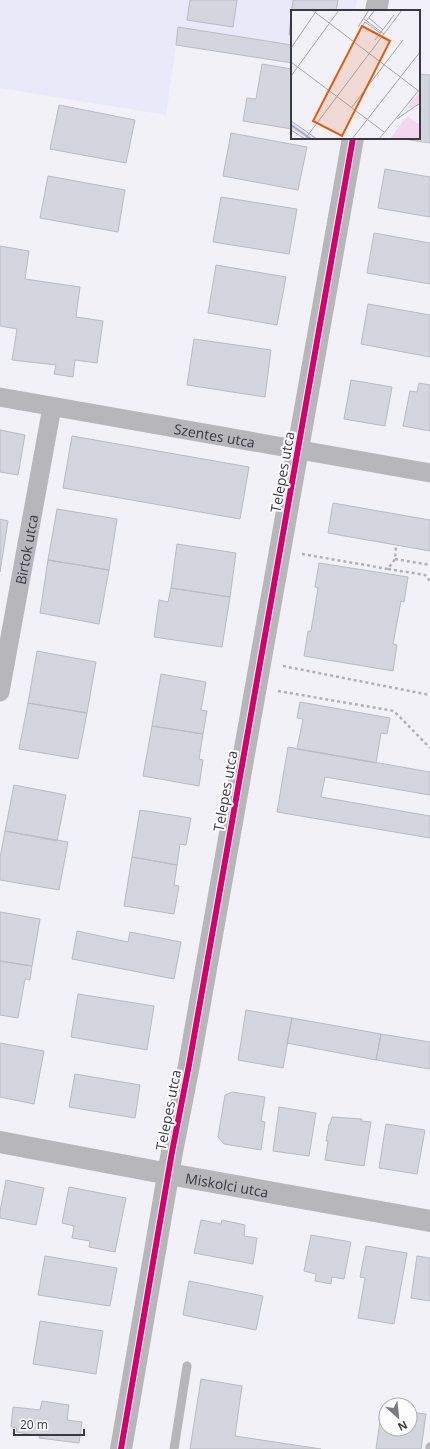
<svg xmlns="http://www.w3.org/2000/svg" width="430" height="1449" font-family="'Open Sans',sans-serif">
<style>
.built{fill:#eae9f9}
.building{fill:#d3d6de;stroke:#b9bbc3}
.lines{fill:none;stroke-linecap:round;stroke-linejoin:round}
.path{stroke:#b2b0b5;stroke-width:2.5;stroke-dasharray:3 3;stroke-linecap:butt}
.service{stroke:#b7b6ba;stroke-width:9}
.minor{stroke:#b7b6ba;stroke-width:19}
.tertiary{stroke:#b7b6ba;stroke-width:22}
.cycleway-casing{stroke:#fdfdfd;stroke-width:8}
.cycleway{stroke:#d6006c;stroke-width:6}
.labels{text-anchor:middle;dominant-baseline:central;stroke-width:4;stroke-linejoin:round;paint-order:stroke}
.street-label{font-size:14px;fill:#393845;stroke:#fdfdfd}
.inset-river{fill:none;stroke:#8cb5d3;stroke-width:2}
.inset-road{fill:none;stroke:#a8a7b0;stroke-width:1}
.view{fill:#e8590c;fill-opacity:0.15;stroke:#e8590c;stroke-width:2}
.inset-edge{fill:none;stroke:#393845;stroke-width:2}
</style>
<rect width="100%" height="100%" fill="#f2f1f8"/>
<path class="built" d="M0,0H357L355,11H292V63L176,45L166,115L0,88Z"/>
<path class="building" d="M190,0H237L233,27L187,20Z
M293,0H338L336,11H292V35H289Z
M178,27L292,45V63L176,45Z
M262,64L292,69V129L243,121L247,98L256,99Z
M419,74L430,75V143L397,138H419Z
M59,105L135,120L126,163L50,149Z
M231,133L307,147L298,190L223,176Z
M385,169L430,177V217L378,208Z
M48,176L125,190L118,232L40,218Z
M221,197L297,209L289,254L213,242Z
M374,233L430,243V284L367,273Z
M0,246L29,251L25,279L80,287L76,317L103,321L97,363L75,360L73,377L54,374L56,365L12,360L17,329L0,326Z
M216,265L286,277L277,325L208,313Z
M368,304L430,315V357L361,344Z
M194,339L271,350L265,397L187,385Z
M351,380L392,387L385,426L344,419Z
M419,383L430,385V431L403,426L410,391L417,392Z
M0,430L25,435L18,475L0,472Z
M72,436L249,467L240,519L63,488Z
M333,503L430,520V551L328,533Z
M57,509L117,519L109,570L48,560Z
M0,519L8,521L0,572Z
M177,544L236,553L230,597L171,588Z
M48,560L109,570L99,624L40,613Z
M319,563L408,577L404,602L401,601L393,644L397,645L393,671L304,656L308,631H311L318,588L315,587Z
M171,588L230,597L222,647L154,637L159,600L168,602Z
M37,651L96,662L87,713L28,703Z
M161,674L206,682L201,710L207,711L203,734L152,726Z
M300,702L390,718L387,734L381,733L376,763L297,749L303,719L297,718Z
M28,703L87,713L78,759L19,749Z
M152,726L203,734L199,759L203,760L199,786L143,776Z
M288,747L430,772V795L325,777L321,797L430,816V838L277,812Z
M14,785L66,795L57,841L5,831Z
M140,810L191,818L186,845L180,844L177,865L132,857Z
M5,831L68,842L59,890L0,880V858Z
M132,857L177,865L174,885L179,886L174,914L124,906Z
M0,912L40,919L32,966L0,961Z
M77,931L128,942L130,932L181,942L174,979L72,959Z
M0,961L32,966L30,980L25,979L18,1018L0,1015Z
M78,994L154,1006L147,1050L71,1037Z
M246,1010L292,1018L283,1068L238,1060Z
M292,1018L381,1034L376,1060L287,1043Z
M381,1034L430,1042V1069L376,1060Z
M0,1043L44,1051L34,1104L0,1097Z
M75,1074L140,1085L135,1118L69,1107Z
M232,1092L265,1097L261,1121L265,1122L261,1150L224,1144L218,1137L225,1095Z
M279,1107L316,1113L309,1156L273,1151Z
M332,1117L362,1119L361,1121L371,1122L364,1166L325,1160L328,1141H326L329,1124H330Z
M386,1124L425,1130L417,1174L379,1168Z
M6,1180L44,1188L36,1225L0,1218V1211Z
M69,1187L126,1198L115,1252L89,1247L90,1241L72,1238L74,1226L62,1223Z
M201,1220L221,1224L222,1220L245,1225L244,1236L257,1238L253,1264L194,1253Z
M311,1235L351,1242L344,1279L332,1277L331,1284L315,1281L316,1274L304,1271Z
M366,1246L407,1253L394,1324L358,1318L365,1278L360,1277Z
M45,1256L117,1268L110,1306L38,1295Z
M417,1256L430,1258V1301L411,1298Z
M189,1281L263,1296L256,1330L183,1315Z
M40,1321L103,1331L96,1374L33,1364Z
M201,1379L242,1386L235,1436L321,1449H190Z
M42,1401L69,1405L67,1420L82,1422L79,1443L39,1438L40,1436L16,1432L17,1428L11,1427L13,1407L40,1410Z
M382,1407L386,1408V1429H410V1412L426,1414L421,1449H376Z"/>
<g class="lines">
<path class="path" d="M302,554L388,569L395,559L396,547
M395,559L430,565
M388,569L425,575L430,581
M283,666L430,695
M278,691L394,711L430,748"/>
<path class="service" d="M174,1449L187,1366
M430,1449V1447"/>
<g class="minor">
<path id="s1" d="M0,397L430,473"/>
<path id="s2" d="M0,692L52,407"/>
</g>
<g class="tertiary">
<path d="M376,11L378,0"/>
<path id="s3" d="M0,1142L169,1174L430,1221"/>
<path d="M121,1449L172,1152L189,1065L353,138"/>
</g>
<g class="cycleway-casing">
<path id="cycleway" d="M121,1449L172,1152L189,1065L353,138"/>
</g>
<use href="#cycleway" class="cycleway"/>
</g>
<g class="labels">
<g class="street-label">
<text stroke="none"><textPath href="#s1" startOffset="218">Szentes utca</textPath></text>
<text transform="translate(282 472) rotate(-80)">Telepes utca</text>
<text stroke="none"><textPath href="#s2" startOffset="145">Birtok utca</textPath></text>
<text transform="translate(225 791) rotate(-80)">Telepes utca</text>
<text transform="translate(168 1110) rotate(-79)">Telepes utca</text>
<text stroke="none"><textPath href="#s3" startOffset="231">Miskolci utca</textPath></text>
</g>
</g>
<g transform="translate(291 10)">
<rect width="129" height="129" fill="#f2f1f8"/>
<path d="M127,84H129V91L123,97L115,99ZM116,106L129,115V129H99ZM0,112L16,123L24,129H16L0,118Z" fill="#f2d7ee"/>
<path class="inset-river" d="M0,115L20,129"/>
<path class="inset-road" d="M21,0L129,82M78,8L92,20M73,9L93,24M75,11L84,0M67,17L78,0M70,18L74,12L89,23M84,30L103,5M0,38L26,0M0,52L93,122M0,66L48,0M61,97L112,30M106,109L129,93M0,111L26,129M0,120L14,129M14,129L111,0M61,129L129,42M88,129L129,79"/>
<path class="view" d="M71,16L99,31L51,126L22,111Z"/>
<rect width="129" height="129" class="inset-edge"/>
</g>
<g transform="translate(398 1417) rotate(153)"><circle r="19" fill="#fdfdfd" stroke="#afaeb3"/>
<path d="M0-3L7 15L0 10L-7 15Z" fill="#7a7984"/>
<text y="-6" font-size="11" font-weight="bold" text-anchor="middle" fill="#393845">N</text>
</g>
<path d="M14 1429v6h70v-6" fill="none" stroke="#393845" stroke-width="2"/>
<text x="20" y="1429" font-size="12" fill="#393845" stroke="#fdfdfd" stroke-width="3" paint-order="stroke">20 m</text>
</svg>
